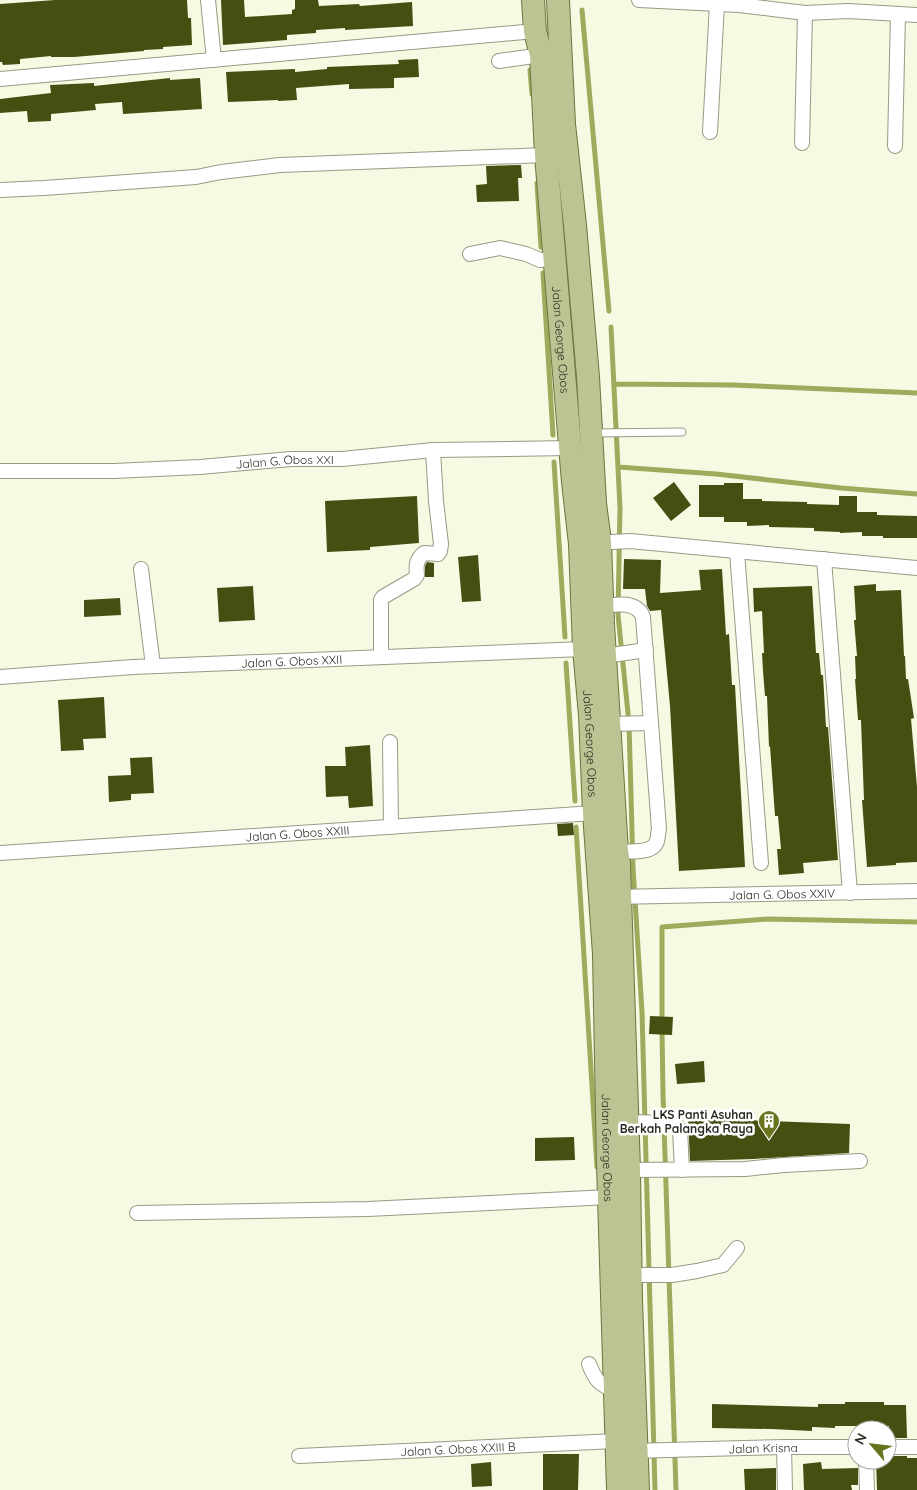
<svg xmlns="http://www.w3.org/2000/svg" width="917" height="1490" font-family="Quicksand,sans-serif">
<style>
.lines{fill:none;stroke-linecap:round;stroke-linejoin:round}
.stream{stroke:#9faa5d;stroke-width:5}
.building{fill:#474e11}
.service-casing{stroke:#979b86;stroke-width:9}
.minor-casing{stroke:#979b86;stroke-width:16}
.primary-casing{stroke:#6c753d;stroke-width:24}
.service{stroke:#fff;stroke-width:7}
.minor{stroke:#fff;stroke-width:14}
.primary{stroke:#bcc493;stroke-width:22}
.labels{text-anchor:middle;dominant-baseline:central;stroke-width:5;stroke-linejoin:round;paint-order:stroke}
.street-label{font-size:12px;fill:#2a2c23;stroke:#fff}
.poi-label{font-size:12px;font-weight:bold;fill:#2a2c23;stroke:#fff;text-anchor:end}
</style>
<rect width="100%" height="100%" fill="#f5fae3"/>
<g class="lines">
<path class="stream" d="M582,10L609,311
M530,70L532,94
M537,183L541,247
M543,273L553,435
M611,327L620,508L618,615L629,723L633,868L642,1012L655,1490
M614,384L733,385L917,393
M554,462L565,637
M618,467L716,474L841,488L917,494
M566,663L575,801
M576,827L597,1167
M662,1021V927L768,919L917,922
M662,1030L663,1094L676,1490"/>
</g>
<path class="building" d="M55,0H187L188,18H191L192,45L163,47V49L144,50V51L74,57H51V56L20,59V64L3,65L2,62H0V4Z
M221,0H244L245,17L292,14V10L295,9V0H318L319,6L359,4L360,6L412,2L413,26L345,30V28L316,30V33L287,35V40L223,45Z
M418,59L419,77L394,78V88L349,89V84L296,88L297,100L278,101V100L228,102L226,72L295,69V72L327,69V67L399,64L398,60Z
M170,78V80L200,78L202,109L123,114L122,102L95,104L96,110L51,114V121L28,122L27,111L0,113V99L51,93L50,85L94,83V86Z
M521,165L522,178H518L519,201L477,202L476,185L487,184L486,166Z
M674,482L691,505L671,521L653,498Z
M724,483H743V499H762V501L807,502V504L839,505V496H857V512H877V515L917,516V538H883V536H862V532L840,533V532L814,531V528L769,527V525L747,526V522H724V517H699V485H724Z
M417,496L419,543L370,547V550L327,552L325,501Z
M478,555L481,601L462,602L458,557Z
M624,559L661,560L660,593L701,590L699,570L722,569L726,635L729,634L732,685H735L745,867L679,871L670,706L661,610L650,611L647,606L645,589H623Z
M427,562L434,563V577H425V566Z
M876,584V591L901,590L904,656H905L906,679H908L914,718L911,719L917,787V862L896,863V865L867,867L862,800H864L861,720H858L855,679H856L855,656H857L854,620H856L854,586Z
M253,586L255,620L219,622L217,588Z
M812,586L816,653H819L821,675H823L826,727H828L838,860L803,863L804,873L779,875L777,849H781L778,816H775L770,746L769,747L767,696H765L763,671L762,653H764L762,611L754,612L753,588Z
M120,598L121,615L84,617V600Z
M104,697L106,738L83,739L84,750L61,751L58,700Z
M370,745L373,806L349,808L348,796L326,797L325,766H346L345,747Z
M152,757L154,793L131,794V800L109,802L108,776L131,775L130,758Z
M573,823L574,835L558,836L557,824Z
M650,1016L673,1017L672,1035L649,1034Z
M704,1061L705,1082L677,1084L675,1064Z
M688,1118L850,1124L849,1153L753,1159L690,1161Z
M574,1137L575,1160L535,1161V1138Z
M845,1402H884V1405H906L907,1438H888L889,1426H835V1428L812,1427V1431L771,1429L712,1428V1404L818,1407V1404H845Z
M543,1454H579L578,1490H543Z
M888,1456H907V1458H917V1490H877L876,1460H887Z
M491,1462L492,1486L472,1487L471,1464Z
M821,1462L822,1469L858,1468V1485H851L852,1490H804L803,1464Z
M776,1468V1490H745L744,1469Z"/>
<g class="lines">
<g class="service-casing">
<path id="service" d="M594,433L682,432"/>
</g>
<g class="minor-casing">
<g id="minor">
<path d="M208,0L214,60"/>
<path d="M639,0L739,5L805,13L848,11L917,15"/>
<path d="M499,61L541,55"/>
<path d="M0,79L535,31"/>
<path d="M710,132L717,4"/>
<path d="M802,143L805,13"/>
<path d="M895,146L898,14"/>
<path d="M0,190L44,188L196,177L221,172L280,165L546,155"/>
<path d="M470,254L500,248L526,254L540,260L555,259"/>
<path id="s1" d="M0,471H114L200,467L291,459H342L433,450L570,448"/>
<path d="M594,543L630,541L917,568"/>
<path d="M737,552L761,863"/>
<path d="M824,559L850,893"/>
<path d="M141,569L153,666"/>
<path d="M603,606C617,604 637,601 643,617L659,829C658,833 658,838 657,841C653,855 628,851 617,851"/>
<path d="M605,656L646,650"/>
<path d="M381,657V600L383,597L414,579L417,575C416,565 416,560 424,553L438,554L440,551L441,544L436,501L433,450"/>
<path id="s2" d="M0,677L133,667L584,649"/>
<path d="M609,724L651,723"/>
<path d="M390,742L391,827"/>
<path id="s3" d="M0,853L594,813"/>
<path id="s4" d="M613,897L917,891"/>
<path d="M628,1122L669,1123L677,1126L680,1130L682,1170"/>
<path d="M629,1170L745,1169L784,1165L860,1161"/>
<path d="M137,1213L368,1209L609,1197"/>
<path d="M631,1275H672L697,1271L723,1265L737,1248"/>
<path d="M589,1364C595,1380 599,1384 615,1391"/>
<path d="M784,1447L785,1490"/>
<path d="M887,1447H917"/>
<path id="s5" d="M629,1451L784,1447H857"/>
<path id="s6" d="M299,1456L616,1441"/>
<path d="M866,1460L867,1490"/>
</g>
</g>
<g class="primary-casing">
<g id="primary">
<path id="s7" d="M533,0L535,31L541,55L546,155L573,482L580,544L584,649L590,715L594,813L604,954L608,1165L618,1490"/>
<path d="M558,0L564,124L575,225L588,377L595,503L600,542L603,624L617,851L619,864L629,1170L631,1300L638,1490"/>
</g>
</g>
<use href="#service" class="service"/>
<use href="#minor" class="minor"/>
<use href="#primary" class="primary"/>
</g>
<defs>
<g id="building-pin" transform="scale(1.125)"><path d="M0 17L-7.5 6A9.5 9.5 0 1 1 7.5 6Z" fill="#6a741e" stroke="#fff"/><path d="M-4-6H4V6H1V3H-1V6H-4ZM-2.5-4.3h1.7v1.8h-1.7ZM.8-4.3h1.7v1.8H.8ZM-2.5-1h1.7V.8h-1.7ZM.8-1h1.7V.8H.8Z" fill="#fff"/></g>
</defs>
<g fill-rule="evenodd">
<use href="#building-pin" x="769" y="1121"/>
</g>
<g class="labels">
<g class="street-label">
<text stroke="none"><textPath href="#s7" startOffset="341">Jalan George Obos</textPath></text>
<text stroke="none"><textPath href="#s1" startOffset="285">Jalan G. Obos XXI</textPath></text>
<text stroke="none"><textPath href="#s2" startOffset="292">Jalan G. Obos XXII</textPath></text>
<text stroke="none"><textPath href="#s7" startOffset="746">Jalan George Obos</textPath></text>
<text stroke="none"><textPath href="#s3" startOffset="298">Jalan G. Obos XXIII</textPath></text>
<text stroke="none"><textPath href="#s4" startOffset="169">Jalan G. Obos XXIV</textPath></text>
<text stroke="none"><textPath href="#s7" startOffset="1151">Jalan George Obos</textPath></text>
<text stroke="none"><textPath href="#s5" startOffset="134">Jalan Krisna</textPath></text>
<text stroke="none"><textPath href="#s6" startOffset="159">Jalan G. Obos XXIII B</textPath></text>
</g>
<g class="poi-label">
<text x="753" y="1114">LKS Panti Asuhan<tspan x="753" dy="14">Berkah Palangka Raya</tspan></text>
</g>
</g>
<g transform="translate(872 1445) rotate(298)"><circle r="24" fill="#ffffff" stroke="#aaaba7"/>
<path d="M0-4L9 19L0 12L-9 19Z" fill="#6a741e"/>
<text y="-8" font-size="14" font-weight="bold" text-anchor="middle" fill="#2a2c23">N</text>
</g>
</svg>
